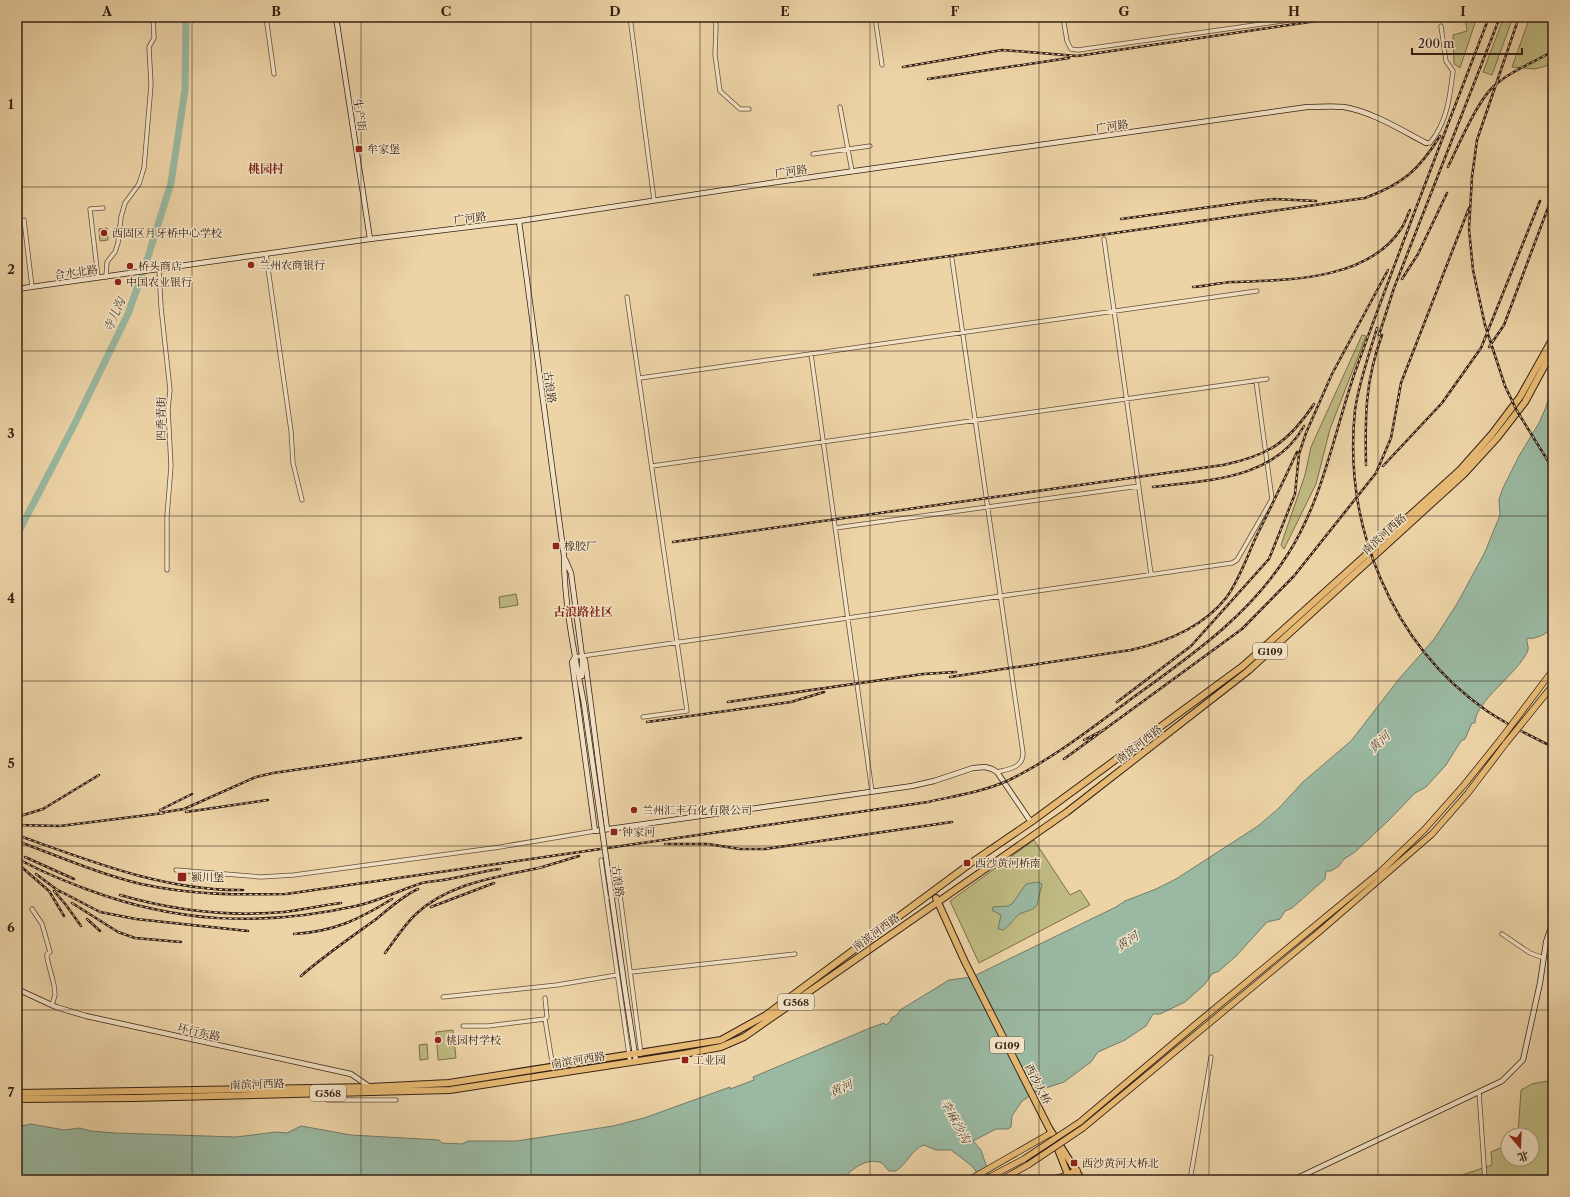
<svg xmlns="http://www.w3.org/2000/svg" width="1570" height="1197" font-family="'Libre Caslon Text','Noto Serif SC',serif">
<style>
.green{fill:#c0bb82;stroke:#7b6e4c}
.water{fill:#9ab9a2;stroke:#727c6a}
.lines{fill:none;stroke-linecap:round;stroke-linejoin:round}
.river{stroke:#9ab9a2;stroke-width:7}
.street-casing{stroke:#644e3a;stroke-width:5}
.secondary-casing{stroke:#362116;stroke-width:6}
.primary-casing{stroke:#362116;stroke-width:7}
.highway-casing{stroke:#362116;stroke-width:8}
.street{stroke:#f3e3c6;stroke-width:3.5}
.secondary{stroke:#f3e3c6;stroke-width:4.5}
.primary{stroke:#e6ba74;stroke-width:5.5}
.highway{stroke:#e6ba74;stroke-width:6}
.rail-casing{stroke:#362116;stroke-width:2.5}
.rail{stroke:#f3e3c6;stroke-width:1;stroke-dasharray:3;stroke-linecap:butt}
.secondary-bridge-casing{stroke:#362116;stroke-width:6;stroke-linecap:butt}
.primary-bridge-casing{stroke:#362116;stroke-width:7;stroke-linecap:butt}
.secondary-bridge{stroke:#f3e3c6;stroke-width:4.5}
.primary-bridge{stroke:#e6ba74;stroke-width:5.5}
.grid{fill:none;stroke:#362116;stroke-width:1;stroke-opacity:0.55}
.poi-dot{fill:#8f2418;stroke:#f3e3c6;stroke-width:1.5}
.labels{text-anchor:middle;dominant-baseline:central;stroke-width:3;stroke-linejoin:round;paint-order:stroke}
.shield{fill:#f3e3c6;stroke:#6f5b4b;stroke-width:1}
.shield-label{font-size:10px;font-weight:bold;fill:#362116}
.street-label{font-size:11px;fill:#362116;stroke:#f3e3c6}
.poi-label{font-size:11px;fill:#362116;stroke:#f3e3c6;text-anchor:start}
.neighbourhood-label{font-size:12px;font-weight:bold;fill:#7a1f14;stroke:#f3e3c6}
.water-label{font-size:12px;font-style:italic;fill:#4f4739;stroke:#f3e3c6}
.neatline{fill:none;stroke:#362116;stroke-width:1.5}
.grid-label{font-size:13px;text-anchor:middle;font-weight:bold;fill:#362116}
</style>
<rect width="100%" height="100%" fill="#edd4a7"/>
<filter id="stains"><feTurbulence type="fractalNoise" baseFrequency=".005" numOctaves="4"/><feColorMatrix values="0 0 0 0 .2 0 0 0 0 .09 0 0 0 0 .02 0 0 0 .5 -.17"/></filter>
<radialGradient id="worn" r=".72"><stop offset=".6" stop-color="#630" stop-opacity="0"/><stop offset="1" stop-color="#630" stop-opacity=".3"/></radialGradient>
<path class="green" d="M1465,17H1477L1460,68L1454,64L1453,35L1467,31Z
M1504,17H1513L1492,75L1483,72Z
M1530,17H1553V64L1535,69L1512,67Z
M107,228L108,240L100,241L99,229Z
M1362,335L1366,336L1330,429L1316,484L1284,549L1281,545L1305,475L1311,447Z
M516,594L518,605L500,608L499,597Z
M1034,840L1070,895L1080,890L1090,905L979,963L950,901Z
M453,1030L456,1058L438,1060L436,1032Z
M427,1044L428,1059L420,1060L419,1045Z
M1553,1080V1180H1447L1492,1165L1491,1152L1508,1145V1159H1532V1135H1518L1521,1090L1532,1084Z"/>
<path class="water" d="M1553,381V628C1546,634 1535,640 1527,638C1526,642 1529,646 1528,650C1520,672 1474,702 1475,723H1472L1465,739L1461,741L1446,765L1426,787L1415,793L1389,820L1355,852L1344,859L1339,866L1331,871H1326L1325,879L1292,908L1285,911L1280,919L1267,922L1236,956L1219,971L1212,974L1204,985L1185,1002L1160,1014H1153L1146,1026L1125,1040L1098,1052L1091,1062L1064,1082L1037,1091L1022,1101L1012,1116L1011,1127L1008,1129H996L973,1141L981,1150L991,1180H982L972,1166L951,1150H936L924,1145C911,1150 908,1163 896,1171H889L882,1163C866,1157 852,1169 842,1180H17V1127L31,1124L64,1130L80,1128L91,1131L115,1133L236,1137L276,1132L287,1133L301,1126L351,1135L439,1140L442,1143L462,1144L468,1141H517L613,1126L644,1118L730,1087V1089L754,1080L753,1077L870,1028L884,1023L886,1025L891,1021V1018L897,1015L900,1010L949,980L972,977L1116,907L1125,901L1156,889L1176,879L1258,826L1279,808L1303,782L1351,741L1399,679L1435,638L1458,602L1485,552L1500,515L1499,499L1503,488L1519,456L1539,423L1546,407Z
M1038,882L1042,884L1037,905L1033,909L1019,914L1004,930L998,929L1001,915L992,910L993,907L1008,906L1012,904L1026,884Z"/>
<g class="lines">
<path class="river" d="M17,535L75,423L128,314L146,263L171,183L185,90L186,17"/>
<g class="street-casing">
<path id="street" d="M266,17L274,74
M630,17L654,200
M714,17L716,25L715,55L720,91L740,109H749
M875,17L882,65
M1063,17L1067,41L1071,49L1078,50L1311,17
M840,107L852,171
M1426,143H1430C1447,122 1450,97 1453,71L1446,61L1441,26
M813,154L870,146
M24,220L32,287
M1104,239L1151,574
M266,254L291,431L293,463L302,500
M952,259L1023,753C1023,768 1009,769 997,772
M159,269L161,307L170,390L168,409L171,466L167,516V570
M98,277L90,209L103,208
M106,277L107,262L115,252L118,243L121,217L125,203L139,184L144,168L151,85L149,47L154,38L153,17
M627,297L687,711L643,717
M811,354L872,792
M640,378L1257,291
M652,466L1267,379
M835,528L1139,486
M575,657L1232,563L1237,560L1272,499L1256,381
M601,860L630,1062
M176,870L261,877L294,875L500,847L595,831
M609,897L620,895L641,1054
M32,909L42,924L50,952L47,954V958L54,985L55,995L52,1005
M1502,934L1530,953L1544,958
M1546,942L1553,945
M631,972L795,954
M443,997L557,985L617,975
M545,998L547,1017L545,1019
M463,1026H488L545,1019L553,1068
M1479,1092L1485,1180
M318,1094L327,1100H396
M1190,1180L1211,1057"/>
</g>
<g class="secondary-casing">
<path id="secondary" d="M336,17L370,239
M519,221L564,556C564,605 575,656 584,704
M17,289L370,239L519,221L777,182L1307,107C1319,107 1332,106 1344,107C1373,112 1401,130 1426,143
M565,559L571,573L582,656V676
M582,656L585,660L607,829
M575,657L572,662L595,831L912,786L934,781L973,768L985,767L992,769L997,772L1031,822
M17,989L56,1007L86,1016L351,1074L370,1087
M625,990L636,1061
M1293,1180L1502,1081L1523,1060L1540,983L1546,942L1553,921"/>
</g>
<g class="primary-casing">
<path id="primary" d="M1080,1122L1202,1019L1379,873L1424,830L1464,785L1501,739
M1083,1128L1319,932L1432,834L1468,793L1506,743
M969,1180L1051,1133
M1050,1180L1065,1176L1077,1170"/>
</g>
<g class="highway-casing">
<path id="highway" d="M936,898L965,962L1049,1128L1082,1180
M17,1093L370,1087L449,1083L721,1040L766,1015L971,863L1031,822L1243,666L1460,470L1492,434L1520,397L1553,338
M17,1099L134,1098L450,1090L684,1054L721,1047L744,1037L1067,812L1248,671L1464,474L1497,438L1525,402L1553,350
M1055,1142L1070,1180"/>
</g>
<use href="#street" class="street"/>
<use href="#secondary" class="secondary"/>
<use href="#primary" class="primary"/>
<use href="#highway" class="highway"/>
<g class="rail-casing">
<path id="rail" d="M1519,17L1477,140L1472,177L1469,229L1473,270L1485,325L1505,386L1517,411L1553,469
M903,67L1002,50L1077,56L1344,17
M928,79L1069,58
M1448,167C1458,146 1477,102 1493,87C1510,71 1533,63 1553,51
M1121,219L1255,201L1274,199L1316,201
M814,275L1365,198C1403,184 1419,170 1440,136
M1402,279L1418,254L1447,193
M1193,287C1206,286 1219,283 1232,282C1287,280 1367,281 1401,229C1405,223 1407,216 1410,210
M1377,328C1369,355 1359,382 1355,410C1343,525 1391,644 1487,711C1508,725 1530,736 1553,747
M1379,335L1394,288L1500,17
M1489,347L1504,325L1549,205
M1366,465C1365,417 1365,381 1382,335
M1383,466L1442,403L1481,348L1540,201
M1153,487C1206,480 1275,480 1304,426
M673,542L1223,465C1268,456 1289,442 1314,404
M950,677L1131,650C1167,642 1202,628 1226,598C1240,579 1247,556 1257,535C1271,507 1284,480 1297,452
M728,702L923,674L956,672
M1117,702L1191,646L1269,559L1295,494L1299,454L1306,433L1332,374L1388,270
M647,722L791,702L824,692
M1084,740L1105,729
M1064,759L1242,629L1294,576L1376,473L1391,438L1401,383L1469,208
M160,810L192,794
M186,812L268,800
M159,813L184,809L256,777L273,773L521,738
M17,817L43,809L99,775
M17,825L60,826L164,813
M17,835C90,861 164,891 243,890
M17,841C58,856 99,874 141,884C191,895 236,895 286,894L928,802C954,796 982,792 1007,781C1051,760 1088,731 1127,702C1186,659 1248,618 1288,554C1323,499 1334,433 1355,372C1398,253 1444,135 1489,17
M665,844H708L740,849H765L952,822
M25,857L74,879
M17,858C39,871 62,880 86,889C176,923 262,927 356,906C379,901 400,890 422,883C431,881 440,881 449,879C466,876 483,871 500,869
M17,863L49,891L64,916
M539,868L579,856
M36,874L60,892
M56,889L100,912L136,919L248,931
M54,891L66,905L81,926
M120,895C172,910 229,917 284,912C303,910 322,905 341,903
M72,903L118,932L135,938L181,942
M431,907L494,883
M87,919L100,931
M294,934C333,932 360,919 392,899
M385,953C395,940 404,925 416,914C450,882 499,877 543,867
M301,976C325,955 350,938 375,920C389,909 402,896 418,889"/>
</g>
<use href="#rail" class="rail"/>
<g class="secondary-bridge-casing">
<path id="secondary-bridge" d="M584,704L625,990"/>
</g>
<g class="primary-bridge-casing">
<path id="primary-bridge" d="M1501,739L1553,670
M1506,743L1553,685
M984,1180L1024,1159L1080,1122
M1001,1180L1028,1165L1083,1128"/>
</g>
<use href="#secondary-bridge" class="secondary-bridge"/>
<use href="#primary-bridge" class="primary-bridge"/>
</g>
<path class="grid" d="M192,17V1180M361,17V1180M531,17V1180M700,17V1180M870,17V1180M1039,17V1180M1209,17V1180M1378,17V1180M17,187H1553M17,351H1553M17,516H1553M17,681H1553M17,846H1553M17,1010H1553"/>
<g class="poi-dot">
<rect x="355" y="145" width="8" height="8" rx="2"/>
<circle cx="104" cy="233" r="4"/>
<circle cx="251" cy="265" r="4"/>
<circle cx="130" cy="266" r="4"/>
<circle cx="118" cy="282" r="4"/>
<rect x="552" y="542" width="8" height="8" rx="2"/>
<circle cx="634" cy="810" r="4"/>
<rect x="610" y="828" width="8" height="8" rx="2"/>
<rect x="963" y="859" width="8" height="8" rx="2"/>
<rect x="177" y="872" width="10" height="10" rx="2"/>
<circle cx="438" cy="1040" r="4"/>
<rect x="681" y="1056" width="8" height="8" rx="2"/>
<rect x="1070" y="1159" width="8" height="8" rx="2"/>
</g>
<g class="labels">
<g class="shield">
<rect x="1253" y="643" width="34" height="16" rx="3"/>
<rect x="778" y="994" width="36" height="16" rx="3"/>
<rect x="990" y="1037" width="34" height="16" rx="3"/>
<rect x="310" y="1085" width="36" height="16" rx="3"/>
</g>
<g class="shield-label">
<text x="1270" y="651">G109</text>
<text x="796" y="1002">G568</text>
<text x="1007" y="1045">G109</text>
<text x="328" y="1093">G568</text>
</g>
<g class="street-label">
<text transform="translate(360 115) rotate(81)">生产街</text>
<text transform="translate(1112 126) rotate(-8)">广河路</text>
<text transform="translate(791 171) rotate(-8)">广河路</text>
<text transform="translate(470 218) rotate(-7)">广河路</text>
<text transform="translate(76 272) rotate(-8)">合水北路</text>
<text transform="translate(550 387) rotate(82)">古浪路</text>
<text transform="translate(161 419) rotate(-90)">四季青街</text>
<text transform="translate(1384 534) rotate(-42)">南滨河西路</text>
<text transform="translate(1139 744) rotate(-38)">南滨河西路</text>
<text transform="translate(618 881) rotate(82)">古浪路</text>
<text transform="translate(876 932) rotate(-36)">南滨河西路</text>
<text transform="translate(199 1032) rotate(13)">环行东路</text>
<text transform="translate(578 1060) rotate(-9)">南滨河西路</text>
<text transform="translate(257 1084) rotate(-2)">南滨河西路</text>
<text transform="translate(1038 1084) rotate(63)">西沙大桥</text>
</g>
<g class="poi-label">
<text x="367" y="149">牟家堡</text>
<text x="112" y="233">西固区月牙桥中心学校</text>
<text x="259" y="265">兰州农商银行</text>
<text x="138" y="266">桥头商店</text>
<text x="126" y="282">中国农业银行</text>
<text x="564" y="546">橡胶厂</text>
<text x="642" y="810">兰州汇丰石化有限公司</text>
<text x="622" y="832">钟家河</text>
<text x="975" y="863">西沙黄河桥南</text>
<text x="191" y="877">颍川堡</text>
<text x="446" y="1040">桃园村学校</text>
<text x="693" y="1060">工业园</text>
<text x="1082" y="1163">西沙黄河大桥北</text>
</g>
<g class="neighbourhood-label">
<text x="266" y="168">桃园村</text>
<text x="583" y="611">古浪路社区</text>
</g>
<g class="water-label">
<text transform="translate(114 315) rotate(-66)">寺儿沟</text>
<text transform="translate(1379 742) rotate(-44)">黄河</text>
<text transform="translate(1127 941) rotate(-33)">黄河</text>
<text transform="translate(841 1088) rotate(-24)">黄河</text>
<text transform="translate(956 1121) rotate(62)">李麻沙沟</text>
</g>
</g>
<rect width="1570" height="1197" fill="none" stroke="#edd4a7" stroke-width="44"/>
<g transform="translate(1520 1147) rotate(161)"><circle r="19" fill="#f3e3c6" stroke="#a79580"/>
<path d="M0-3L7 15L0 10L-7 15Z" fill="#8f2418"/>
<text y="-6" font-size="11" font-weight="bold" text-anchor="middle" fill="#362116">北</text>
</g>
<path d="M1412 48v6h110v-6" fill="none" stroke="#362116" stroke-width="2"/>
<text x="1418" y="48" font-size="12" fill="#362116" stroke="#f3e3c6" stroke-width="3" paint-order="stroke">200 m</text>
<rect x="22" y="22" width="1526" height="1153" class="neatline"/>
<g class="grid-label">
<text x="107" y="16">A</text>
<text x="276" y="16">B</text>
<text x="446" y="16">C</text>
<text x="615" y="16">D</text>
<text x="785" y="16">E</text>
<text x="955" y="16">F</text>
<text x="1124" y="16">G</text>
<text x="1294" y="16">H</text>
<text x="1463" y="16">I</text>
<text x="11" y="109">1</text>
<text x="11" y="274">2</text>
<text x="11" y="438">3</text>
<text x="11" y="603">4</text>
<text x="11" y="768">5</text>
<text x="11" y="932">6</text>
<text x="11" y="1097">7</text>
</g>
<rect width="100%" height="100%" filter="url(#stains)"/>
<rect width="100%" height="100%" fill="url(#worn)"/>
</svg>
